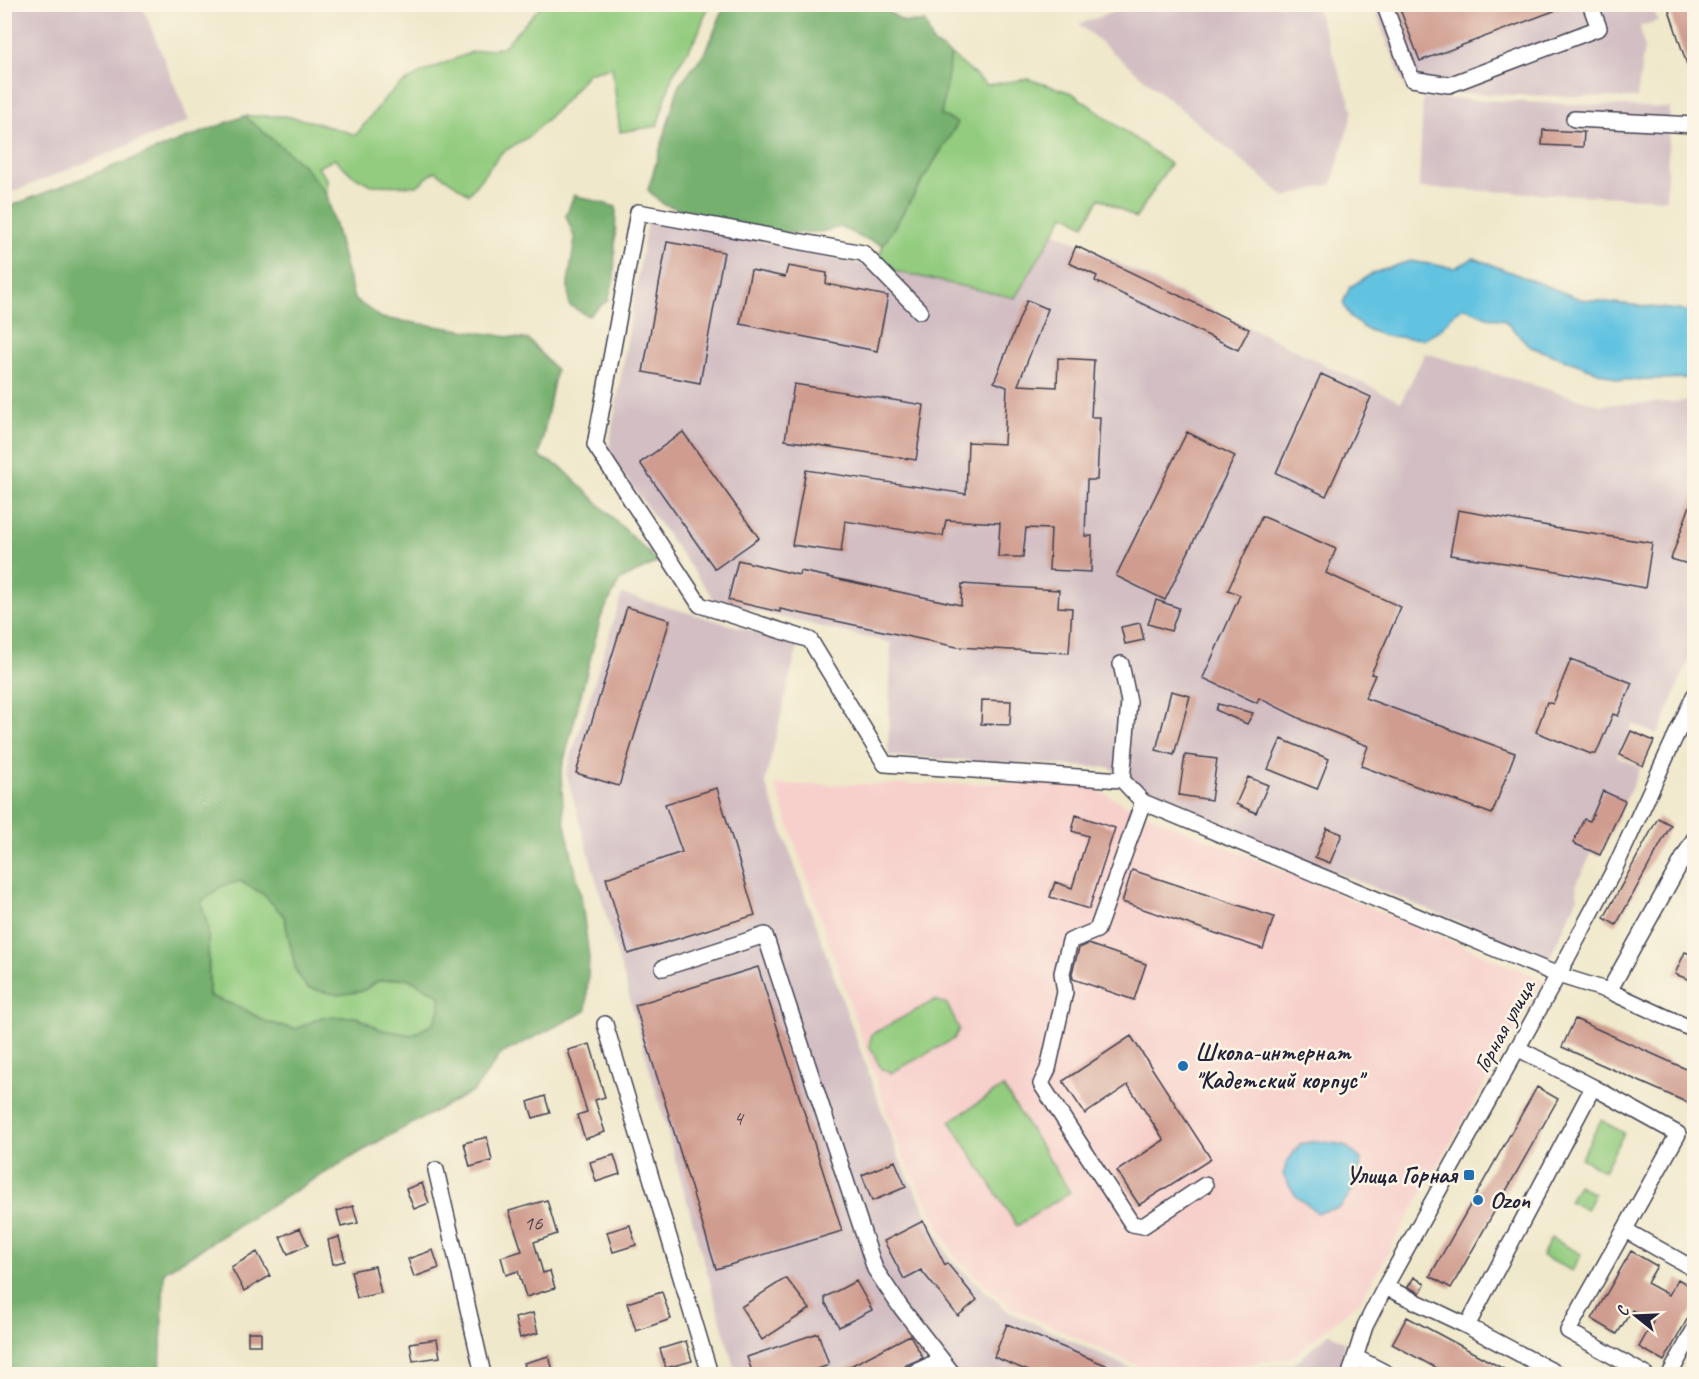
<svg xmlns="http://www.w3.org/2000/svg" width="1699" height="1379" font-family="Caveat,sans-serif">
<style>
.built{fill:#f7d0cc}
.industrial{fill:#d2bec3}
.green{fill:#93cc7f;stroke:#5a775d;stroke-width:1.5}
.forest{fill:#76b06e;stroke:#4c6954;stroke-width:1.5;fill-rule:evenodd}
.water{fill:#62c3e1;stroke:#42728e;stroke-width:1.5}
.building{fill:#cf9c8f}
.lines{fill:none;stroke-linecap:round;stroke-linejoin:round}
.minor-casing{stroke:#414051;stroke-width:18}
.minor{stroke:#fff;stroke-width:15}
.poi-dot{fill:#1f6fb2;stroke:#fcf5e5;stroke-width:2}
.labels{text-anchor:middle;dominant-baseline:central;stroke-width:5;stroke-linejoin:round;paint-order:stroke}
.number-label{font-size:21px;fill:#4d4050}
.street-label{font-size:24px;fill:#22223b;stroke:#fcf5e5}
.poi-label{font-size:24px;font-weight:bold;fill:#22223b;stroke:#fcf5e5;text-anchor:start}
</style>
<rect width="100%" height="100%" fill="#fcf5e5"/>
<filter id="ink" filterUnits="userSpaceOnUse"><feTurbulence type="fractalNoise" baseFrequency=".0167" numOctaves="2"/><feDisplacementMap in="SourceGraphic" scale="12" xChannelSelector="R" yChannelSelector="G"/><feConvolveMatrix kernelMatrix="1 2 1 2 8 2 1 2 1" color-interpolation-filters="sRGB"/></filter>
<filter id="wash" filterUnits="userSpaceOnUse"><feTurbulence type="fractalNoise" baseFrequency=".008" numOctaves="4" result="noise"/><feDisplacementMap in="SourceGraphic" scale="24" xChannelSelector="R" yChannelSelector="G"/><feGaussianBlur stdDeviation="1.35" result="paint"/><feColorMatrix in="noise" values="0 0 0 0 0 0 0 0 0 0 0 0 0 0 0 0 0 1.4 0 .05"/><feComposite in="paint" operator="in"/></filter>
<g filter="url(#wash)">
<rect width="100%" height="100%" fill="#efe8cb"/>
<path class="built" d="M1084,783L1130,807L1544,980L1361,1300L1292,1357L1186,1374H1155L1010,1307L954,1256L901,1153L775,785Z"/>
<path class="industrial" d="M5,4L142,5L189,121L5,195Z
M1124,5H1315L1353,111L1332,184L1285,197L1079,24L1125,8Z
M1373,5H1652L1658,21L1640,26L1644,48L1637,98L1407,92Z
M1423,98L1670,108L1666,199L1419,188Z
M648,216L1014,298L1055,232L1401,402L1425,353L1600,405L1694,401V646L1661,728L1656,734L1633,724L1617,757L1641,767L1600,856L1592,853L1576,884L1578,897L1549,959L1142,793L1111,768L888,756L891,643L716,602L608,453Z
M622,594L798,644L765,782L898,1156L950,1259L1009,1312L1143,1374H736L566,773Z
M1330,1333L1345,1342L1339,1374H1220L1295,1363Z"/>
<path class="green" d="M542,5H709L697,36L673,74L657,126L620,132L612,67L588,73L567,99L530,136L501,153L469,194L435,171L417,186L371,185L352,175L335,159L318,167L327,179V195L302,164L244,116H285L314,122L356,135L386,97L400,85L423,72L472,52L503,47Z
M951,55L987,85L1028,79L1072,93L1170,164L1136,218L1100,198L1084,225L1065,214L1015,298L876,267L883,245L957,124L941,115Z
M240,881L263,894L284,916L296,971L362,991L378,981L407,978L440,995V1010L433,1024L412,1035L382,1030L356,1017H322L296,1029L266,1022L242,1008L209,996V958L201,902L222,886Z
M935,1000L947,1004L959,1029L954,1039L891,1073L881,1069L869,1045L872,1034Z
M1003,1087L1070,1192L1017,1226L950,1121Z
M1601,1120L1624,1133L1604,1171L1581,1158Z
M1578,1185L1594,1194L1586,1210L1569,1201Z
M1551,1238L1581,1254L1572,1271L1542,1256Z"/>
<path class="forest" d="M725,5H878L904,22H925L933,43L951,55L941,115L958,123L883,245L862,238L841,227L820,232L772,234L730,220L707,217L663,204L648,190L679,85L706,51Z
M244,116L302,164L327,195L354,299L382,318L529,340L556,370L539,457L561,467L658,562L620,580L601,617L561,772L564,820L581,896L589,957L586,1011L501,1054L474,1091L381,1140L306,1184L164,1272L160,1374H5V208ZM240,881L263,894L284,916L296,971L307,988L339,995L362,991L378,981L407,978L440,995V1010L433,1024L412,1035L382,1030L356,1017H322L296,1029L266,1022L242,1008L209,996L208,927L201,902L222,886Z
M574,195L616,207L614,279L608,300L588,316L569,305L568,283L575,239L566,216Z"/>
<path class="water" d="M1474,258L1580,299L1694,312V378L1620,380L1531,347L1504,320L1487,317L1464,307L1454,314L1440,330L1424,339L1385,336L1366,329L1351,318L1343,303L1350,287L1373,273L1410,261L1455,268Z
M1317,1141L1344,1145L1361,1159L1359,1182L1340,1207L1318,1213L1296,1196L1283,1175L1287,1162L1300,1144Z"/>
<g id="blocks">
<path class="building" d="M1398,4H1566L1567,6L1420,61Z
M1667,4H1695V80H1692Z
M1543,130L1584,132L1583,147L1542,145Z
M667,242L724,252L700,383L643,372Z
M1076,246L1249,329L1238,350L1095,281L1097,276L1069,263Z
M788,266L827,273L826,284L888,296L877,351L740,324L751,270L785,277Z
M1027,300L1048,309L1018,385L1057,387L1058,358L1094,360L1091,417H1100L1097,480H1087L1085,536H1092L1091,572L1049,570L1051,529L1026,528L1023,557H998L1000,523L946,520L943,536L845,521L841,552L792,545L806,470L966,494L968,442L1004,444L1007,387L994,382Z
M1321,374L1371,397L1326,496L1276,473Z
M794,384L924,405L916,460L785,440Z
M683,432L759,538L715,569L640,463Z
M1187,432L1235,456L1165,600L1116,576Z
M1693,497H1695V566L1671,559Z
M1458,510L1554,527V528L1652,543L1645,588L1546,569L1450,555Z
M1262,516L1336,549L1326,573L1401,607L1371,674L1375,675L1365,698L1515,753L1492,814L1361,766L1368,746L1307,722L1259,698L1257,703L1203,678L1240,595L1228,590Z
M738,560L799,575L800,571L961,605L962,584L1059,590L1058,607L1072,608L1069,653L957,647L780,609V612L728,600Z
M1156,600L1179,608L1171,631L1148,624Z
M627,607L670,620L619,786L576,773Z
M1140,623L1144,640L1125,644L1121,627Z
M1571,659L1632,683L1618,716L1613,714L1596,754H1591L1536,732L1547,702L1553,704Z
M1171,691L1190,696L1174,755L1156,750Z
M982,700L1011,701L1010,725L981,724Z
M1218,704L1253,713L1247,724L1216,710Z
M1631,731L1654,741L1643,766L1620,755Z
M1281,739L1329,759L1317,789L1268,769Z
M1185,755L1217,759L1211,800L1179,795Z
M1248,777L1268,785L1256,813L1236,804Z
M717,788L755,915L628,954L606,878L682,852L665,804Z
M1603,791L1625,801L1600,855L1573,843L1584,819L1590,821Z
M1076,815L1115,828L1089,909L1050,897L1055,882L1072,888L1088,836L1072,831Z
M1658,818L1671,825L1616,925L1604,918Z
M1327,828L1342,834L1330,863L1315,857Z
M1132,870L1274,917L1263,949L1122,902Z
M1088,944L1146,964L1134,1000L1073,979L1072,973L1079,948Z
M1685,952L1695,956V982L1675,974Z
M758,967L842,1231L716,1269L635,1005Z
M1575,1019L1695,1073V1106L1562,1047Z
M1131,1036L1211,1159L1139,1205L1117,1171L1164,1140L1128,1085L1085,1114L1063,1081Z
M590,1044L596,1064L595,1065L605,1097L595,1100L605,1132L585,1139L577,1115L587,1112L568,1050Z
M1537,1087L1558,1099L1451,1288L1430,1276Z
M545,1096L550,1113L533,1118L528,1102Z
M487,1137L492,1161L470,1167L464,1143Z
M614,1155L620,1174L596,1182L590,1162Z
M895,1161L906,1187L872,1201L862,1175Z
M422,1183L429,1203L414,1209L406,1189Z
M547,1200L557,1234L534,1242L543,1273L550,1271L555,1288L526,1297L518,1271L506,1275L501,1257L522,1251L509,1211Z
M353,1206L358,1223L341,1227L337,1211Z
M923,1221L945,1265L947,1263L977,1300L958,1316L921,1270L904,1279L884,1241Z
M630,1225L636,1245L613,1252L607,1232Z
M300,1228L308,1245L288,1254L280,1237Z
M339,1237L345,1261L333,1264L328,1240Z
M433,1250L439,1268L414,1277L408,1259Z
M1631,1251L1657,1266L1647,1283L1669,1295L1678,1279L1695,1289V1305L1664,1361L1639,1347L1653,1322L1632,1310L1617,1334L1592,1319Z
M257,1252L270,1276L244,1291L231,1267Z
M375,1266L381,1293L357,1298L351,1271Z
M1414,1277L1425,1284L1420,1293L1408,1287Z
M786,1278L810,1309L762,1340L741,1307Z
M856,1281L872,1310L839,1327L825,1302V1297Z
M662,1292L671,1319L636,1331L627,1303Z
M533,1313L538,1333L520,1338L515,1318Z
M1407,1317L1513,1374H1447L1392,1344Z
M1007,1324L1108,1366L1104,1374H1036L994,1357Z
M248,1332H261V1345H248Z
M818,1333L829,1365L803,1374H753L747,1357Z
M910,1335L923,1358L906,1365L901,1373L899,1374H835Z
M437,1339L440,1357L413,1361L410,1343Z
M686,1341L692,1361L666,1368L660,1349Z
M549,1356L554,1374H527L524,1363Z"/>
</g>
</g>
<g filter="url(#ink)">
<use href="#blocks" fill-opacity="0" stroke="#414051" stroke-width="1.5"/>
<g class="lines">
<g class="minor-casing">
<path id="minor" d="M1384,4L1412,79L1449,85L1599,28L1590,4
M1574,119L1694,125
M920,311L863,253L638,212L595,445L700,605L810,640L885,764L1122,780
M1121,664L1129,702L1122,780L1143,802
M663,968L765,935L875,1269L899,1305L953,1374
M1609,991L1694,839
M605,1024L710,1374
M1593,1087L1678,1134L1568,1331L1645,1374
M436,1170L483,1374
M1205,1185L1143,1226L1132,1224L1041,1084L1048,1069L1065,992L1062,973L1070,941L1097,930L1143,802L1558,975L1609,991L1694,1030
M1625,1230L1694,1269
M1385,1287L1467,1326L1558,1374
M1467,1326L1593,1087L1517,1048
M1355,1357L1388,1374
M911,1374L941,1360
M1350,1374L1365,1326L1385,1287L1558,975L1614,870L1694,696
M1670,1374L1694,1330"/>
</g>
<use href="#minor" class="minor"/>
</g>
</g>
<g class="poi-dot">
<circle cx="1183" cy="1066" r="6"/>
<rect x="1463" y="1169" width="12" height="12" rx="3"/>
<circle cx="1478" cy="1200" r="6"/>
</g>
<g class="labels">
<g class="number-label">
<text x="738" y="1118">4</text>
<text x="533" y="1223">16</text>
</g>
<g class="street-label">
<text transform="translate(1504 1026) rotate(-61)">Горная улица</text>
</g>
<g class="poi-label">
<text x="1195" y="1052">Школа-интернат<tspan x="1195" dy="28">"Кадетский корпус"</tspan></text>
<text x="1457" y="1175" text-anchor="end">Улица Горная</text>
<text x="1490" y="1200">Ozon</text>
</g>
</g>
<rect width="1699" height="1379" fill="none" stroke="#fcf5e5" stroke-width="24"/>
<g transform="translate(1636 1316) rotate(288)" stroke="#fcf5e5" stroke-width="4.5" paint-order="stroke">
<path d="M0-4.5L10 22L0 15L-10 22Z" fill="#22223b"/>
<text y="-9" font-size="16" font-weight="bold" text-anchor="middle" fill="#22223b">С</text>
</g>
</svg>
